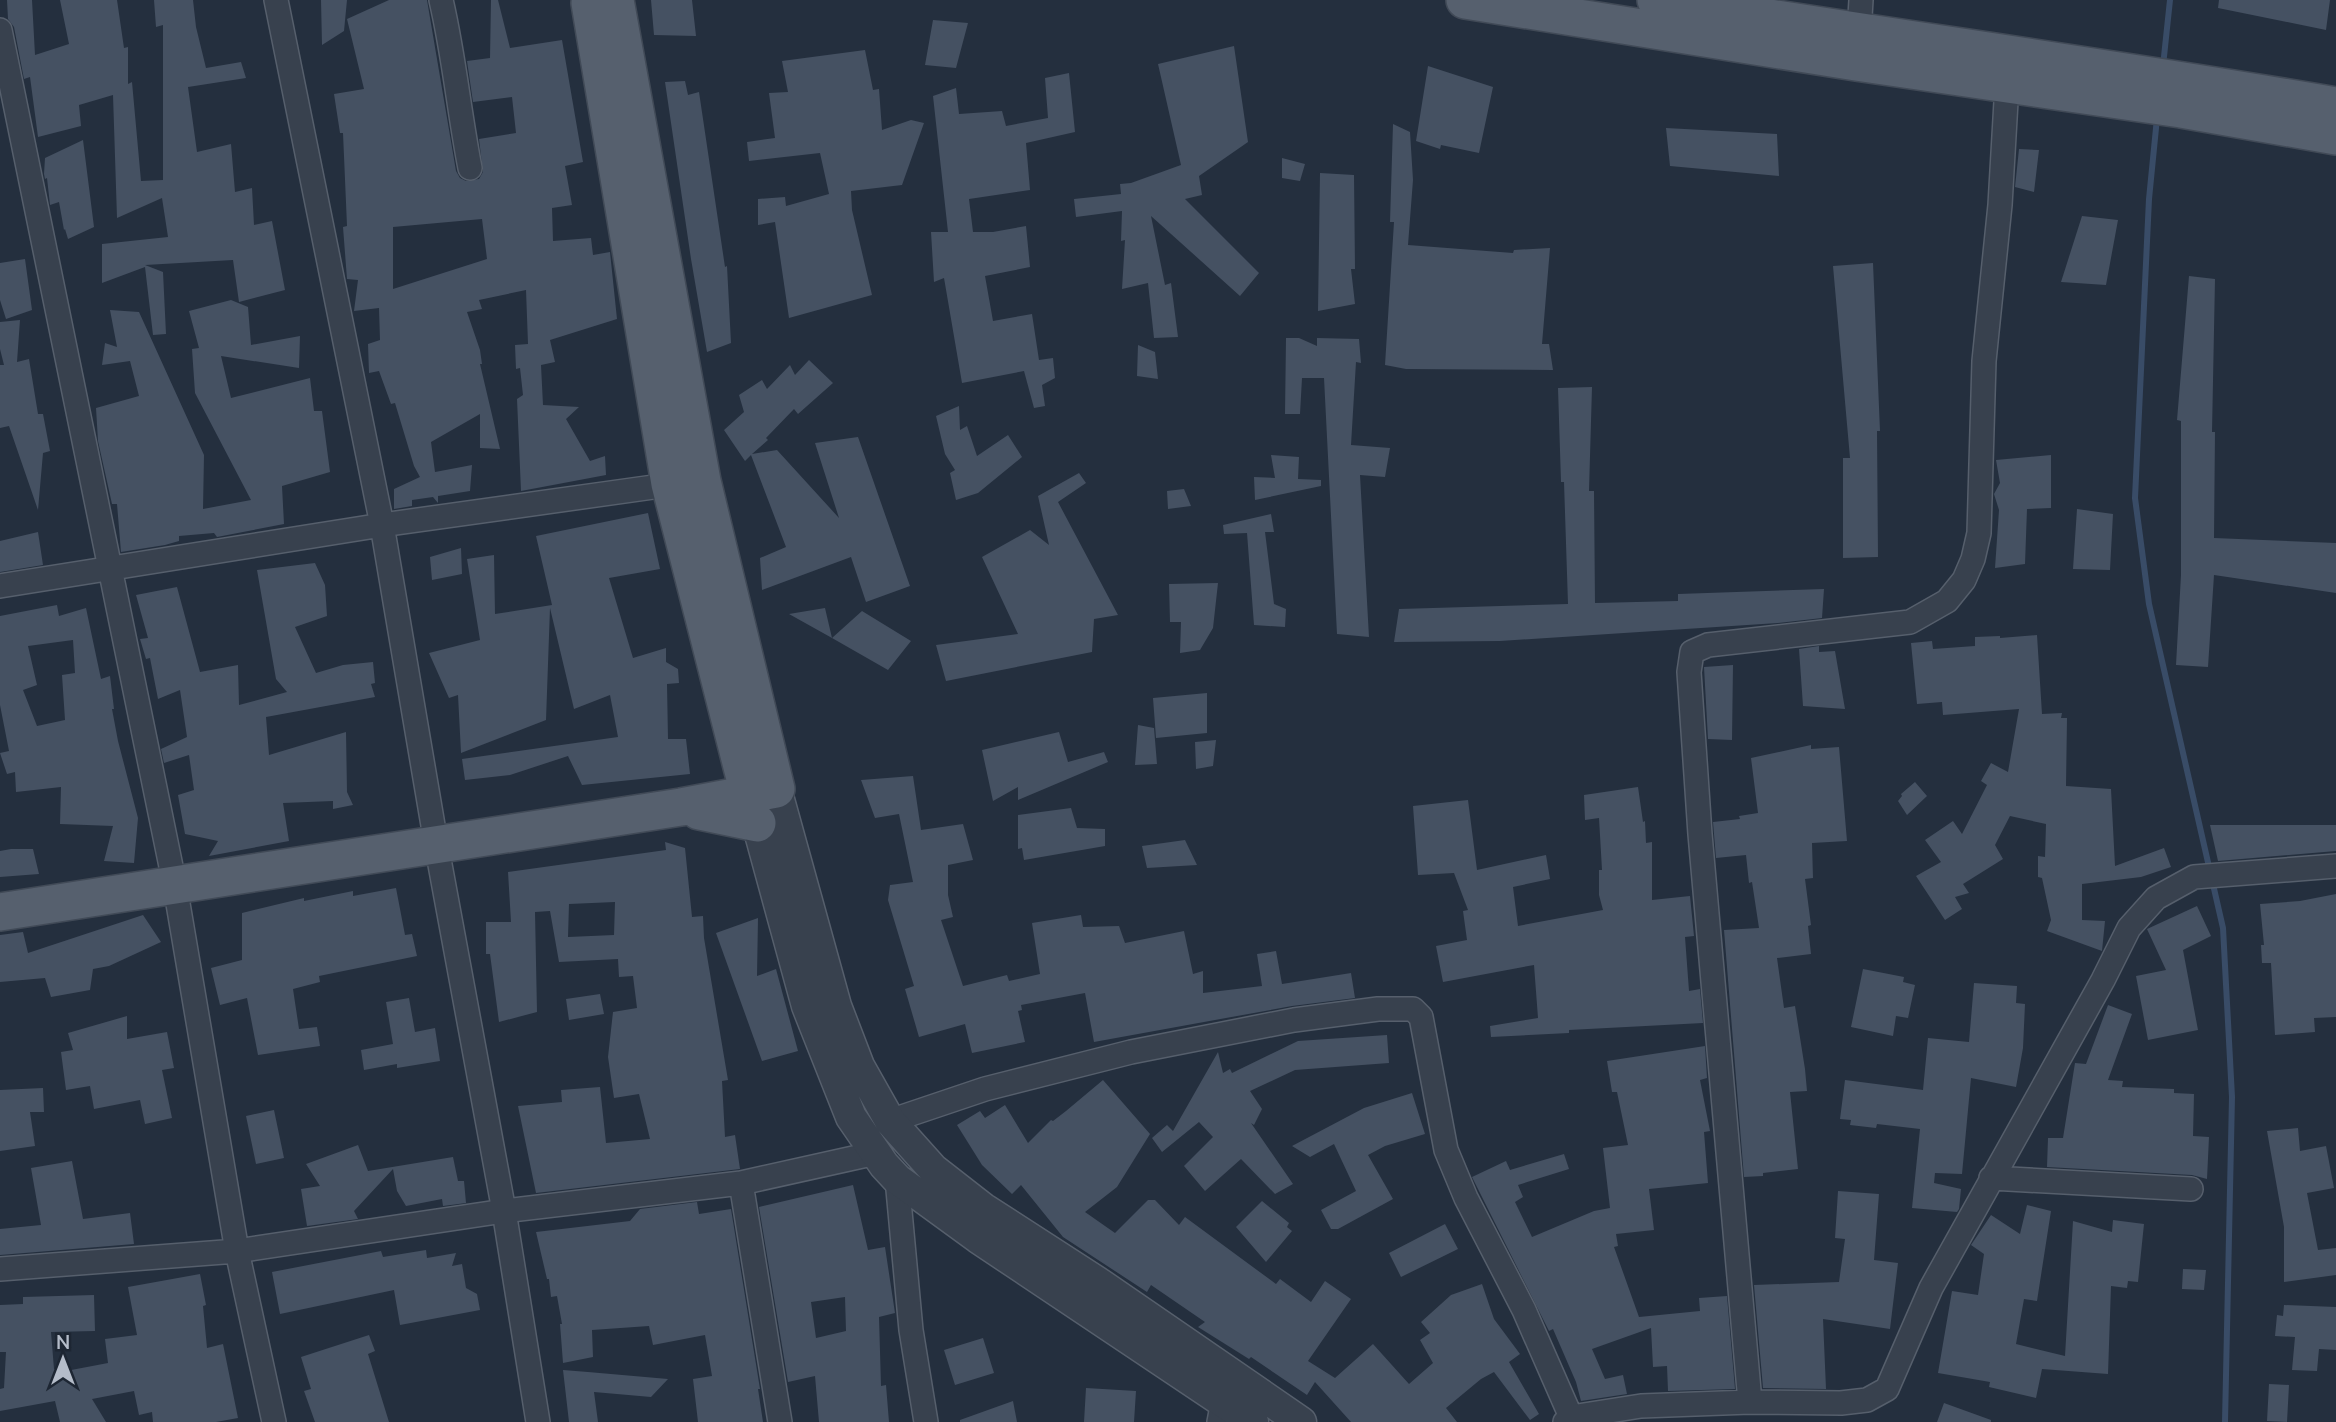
<svg xmlns="http://www.w3.org/2000/svg" width="2336" height="1422" font-family="'Nunito Sans',sans-serif">
<style>
.lines{fill:none;stroke-linecap:round;stroke-linejoin:round}
.stream{stroke:#394c67;stroke-width:6}
.building{fill:#455162;fill-rule:evenodd}
.minor-casing{stroke:#565f6c;stroke-width:26}
.tertiary-casing{stroke:#565f6c;stroke-width:33}
.primary-casing{stroke:#414a57;stroke-width:40}
.minor{stroke:#38414e;stroke-width:23}
.tertiary{stroke:#38414e;stroke-width:30}
.primary{stroke:#56606e;stroke-width:37}
</style>
<rect width="100%" height="100%" fill="#242f3e"/>
<g class="lines">
<path class="stream" d="M2163,66L2170,0
M2157,118L2149,199L2135,498L2149,604L2223,928L2232,1097L2225,1422"/>
</g>
<path class="building" d="M7,0H32L35,55L69,44L60,0H117L124,48L128,47V84L132,82L141,181L163,180V25L156,27L154,0H193L196,27L206,68L241,62L246,78L188,87L197,152L231,144L235,192L252,188L254,225L272,221L285,290L239,302L233,260L145,265L163,272L166,334L153,335L145,267L102,283V244L168,237L162,198L117,218L113,95L79,105L81,126L38,137L30,77L24,79L14,27L8,19Z
M321,0H347L344,31L322,45Z
M389,0H427L456,171L460,178L466,181L479,179L483,172L479,139L516,133L512,97L473,102L467,61L490,58L491,0H498L510,48L562,40L583,162L565,166L572,205L552,208L553,241L591,238L593,255L610,252L617,319L550,340L555,362L541,365L543,405L579,407L566,419L590,461L605,456L606,475L521,491L517,399L523,395L520,368L516,369L515,345L528,344L526,290L479,300L482,309L467,312L480,350L482,364H480L500,449L480,448V414L431,442L435,472L472,465L470,491L438,496V503L433,497L412,500V506L394,509V489L420,477L414,466L395,403L391,404L379,371L369,373L368,344L380,340L379,308L354,311L358,280L347,279L343,227L347,226L343,133H340L334,94L364,89L347,19ZM482,219L487,259L393,289V227Z
M651,0H692L696,36L654,35Z
M2219,0H2330L2326,30L2218,8Z
M933,20L968,23L956,68L925,65Z
M1234,46L1248,142L1199,176L1202,195L1185,199L1259,273L1240,296L1151,216L1165,285L1171,283L1178,337L1154,338L1148,283L1122,289L1125,240L1121,241L1122,211L1076,217L1074,199L1121,194L1120,184L1131,183L1181,165L1158,64Z
M865,50L873,90L879,89L882,130L911,120L924,123L902,185L851,191L852,210L872,295L789,318L775,222L758,225V199L785,197L786,206L829,194L820,153L749,161L747,142L775,138L769,93L788,92L782,61Z
M1428,66L1493,87L1479,153L1441,145L1440,149L1416,141Z
M1069,73L1075,132L1026,143L1030,190L969,199L973,232H993L1026,226L1030,267L985,276L993,321L1032,314L1039,360L1053,358L1055,378L1042,385L1045,406L1034,408L1024,371L962,383L944,278L934,282L931,232H948L933,96L956,88L959,114L1002,111L1006,126L1048,118L1045,78Z
M685,81L688,95L699,92L725,267L727,266L731,343L707,352L691,259L665,82Z
M1393,124L1410,132L1413,180L1408,245L1513,253L1514,250L1550,248L1542,344H1549L1553,370L1406,369L1385,365L1394,222H1390Z
M1666,128L1777,134L1779,176L1670,166Z
M83,140L94,227L68,239L65,229L64,230L59,202L50,205L47,178L45,179L44,174L45,158Z
M2019,149L2039,150L2034,192L2015,187Z
M1282,158L1305,164L1300,181L1282,178Z
M1320,173L1354,175L1355,269H1351L1355,304L1318,311Z
M2082,216L2118,220L2106,285L2061,282Z
M25,259L32,310L6,319L0,300V263Z
M1873,263L1880,431H1877L1878,557L1843,558V458H1850L1833,266Z
M2189,276L2215,279L2212,432H2215L2214,538L2336,543V593L2214,575L2208,667L2176,665L2181,575V421L2177,420Z
M231,300L248,307L251,345L300,336L299,368L221,356L231,398L310,378L314,411H322L330,472L282,486L284,524L217,537L214,533L179,536V541L165,545L121,552L117,504H112L98,441L96,408L139,396L130,361L102,365L105,343L117,347L110,310L139,312L204,455L203,509L251,500L195,393L192,349L199,348L189,311Z
M20,320L17,362L29,359L38,414H43L50,451L43,453L38,510L9,426L0,428V365H4L0,349V322Z
M1286,338H1299L1317,346V338L1359,339L1361,363L1356,362L1351,445L1390,448L1385,477L1360,475L1369,637L1337,634L1324,378H1302L1300,414H1285Z
M1138,345L1155,352L1158,379L1137,376Z
M809,360L833,383L798,414L794,409L766,438L768,440L752,454L777,450L839,518L815,443L858,437L910,586L866,602L851,557L762,590L760,558L786,547L751,455L745,461L724,430L744,412L739,395L762,380L767,389L790,365L795,375Z
M1592,387L1589,491H1594L1595,603L1678,601V594L1824,589L1822,618L1778,623L1500,641L1394,642L1399,609L1568,604L1564,482H1561L1558,388Z
M959,406L960,430L967,426L977,456L1008,435L1022,457L978,493L956,500L950,473L955,470L945,454L936,416Z
M1271,455L1299,457L1298,479L1321,480V486L1255,500L1254,477L1275,478Z
M2051,455V508L2027,509L2025,564L1995,568L1999,510L1994,494L2000,483L1996,460Z
M1079,473L1086,483L1058,502L1118,615L1094,619L1092,652L946,681L936,645L1018,634L982,557L1030,530L1049,545L1038,496Z
M1184,489L1191,506L1168,509L1167,491Z
M2077,509L2113,514L2110,570L2073,569Z
M648,513L660,569L609,578L633,658L666,648V662L678,669L679,683L667,684L668,739H686L690,774L582,785L568,756L510,775L465,780L462,759L618,737L610,695L574,709L550,608L546,720L461,753L458,695L449,698L429,653L480,640L467,559L494,555L495,614L552,605L536,536Z
M1271,514L1274,532H1265L1274,604L1286,609L1285,627L1254,625L1247,533L1224,534L1223,525Z
M38,532L43,565L0,572V541Z
M461,548L462,574L432,580L430,557Z
M315,563L325,585L327,616L295,627L316,673L343,665L373,662L375,683L371,684L375,697L266,717L269,755L346,732L347,792L353,805L333,809V801L283,803L289,841L209,856L218,841L185,834L178,795L194,790L189,755L164,763L161,749L187,737L180,690L158,699L150,658L146,659L140,639L148,638L136,595L177,587L200,672L238,665L239,705L287,692L276,679L257,570Z
M1218,583L1213,628L1200,650L1180,653L1181,622H1170L1169,584Z
M57,605L59,616L86,608L101,679L110,676L114,709H112L118,741L138,818L134,863L104,861L113,826L60,824L61,787L16,792L15,772L7,774L0,753L9,751L0,705V616ZM73,640L75,673L62,675L65,720L37,726L23,690L37,685L28,646Z
M825,608L832,638L789,614Z
M862,611L911,641L888,670L832,638Z
M2037,635L2042,714L2062,713L2061,718H2067L2066,786L2111,789L2115,866L2164,848L2171,867L2141,877L2082,884V920L2105,921L2102,951L2047,931L2051,920L2042,878L2038,877V856L2045,857L2046,824L2010,816L1995,845L2003,859L1963,884L1969,893L1955,897L1962,909L1945,920L1916,876L1941,862L1925,840L1953,821L1962,834L1987,785L1981,781L1991,763L2008,772L2019,709L1943,715L1942,702L1917,704L1911,643L1932,641L1933,649L1975,646V637L2000,636V638Z
M1819,646V652L1835,651L1845,709L1803,706L1799,649Z
M1733,665L1732,740L1708,739L1704,667Z
M1207,693V733L1156,738L1153,698Z
M1138,725L1154,728L1157,764L1135,765Z
M1059,732L1068,762L1104,752L1108,762L1018,800V787L993,801L982,750Z
M1216,740L1213,766L1196,769L1195,742Z
M1811,745V749L1839,747L1847,841L1812,843L1813,878L1805,879L1811,925L1808,926L1811,954L1777,958L1784,1008L1795,1006L1805,1069L1807,1091L1790,1092L1798,1169L1763,1173V1176L1744,1177L1724,930L1759,928L1752,882L1749,883L1746,855L1716,858L1713,822L1740,819L1739,816L1758,813L1751,758Z
M913,776L921,830L963,824L973,860L948,865V895L953,917L941,920L963,986L1007,975L1009,981L1040,974L1032,923L1081,915L1083,927L1119,926L1125,943L1184,931L1193,974L1203,971V993L1262,986L1257,954L1276,951L1282,984L1351,973L1355,998L1292,1006L1094,1042L1085,993L1021,1005L1022,1010L1018,1011L1025,1042L972,1053L965,1024L919,1037L905,989L914,986L888,900L890,885L913,882L899,814L875,818L861,780Z
M1915,782L1927,796L1907,815L1898,801L1902,796L1901,794Z
M1638,787L1643,822L1645,821L1646,843L1652,842V900L1690,896L1694,936L1685,937L1689,991L1700,989L1703,1023L1569,1030V1033L1491,1037L1490,1026L1538,1018L1534,965L1443,982L1436,946L1467,940L1463,911L1468,910L1454,873L1418,875L1413,806L1468,800L1477,870L1546,855L1550,879L1513,887L1518,926L1603,910L1599,895V870H1602L1599,818L1585,820L1584,795Z
M1071,808L1077,828L1105,829V846L1024,860L1022,848L1018,849V815Z
M2210,825H2336V851L2218,861Z
M1185,840L1197,865L1147,868L1142,846Z
M665,842L685,848L692,917L703,916L704,938L728,1080L722,1081L725,1137L735,1135L740,1169L536,1193L518,1106L562,1102L561,1090L600,1087L606,1143L650,1139L639,1094L614,1098L608,1057L613,1012L637,1008L633,976L619,977L618,959L559,962L550,911L535,912L537,1012L499,1022L490,954H486V922H511L508,872L666,850ZM615,902L614,935L568,937L569,904Z
M11,849H33L39,874L0,877V851Z
M396,888L405,935L412,934L417,956L319,976L320,982L293,989L299,1029L317,1027L320,1046L258,1055L247,998L220,1005L211,968L242,960V913L304,898V901L353,891V896Z
M2336,894V1017L2314,1018L2315,1032L2275,1035L2271,963H2262L2261,945H2264L2260,904L2300,901Z
M2197,906L2211,936L2183,950L2198,1030L2148,1040L2136,976L2166,970L2147,929Z
M143,915L161,942L109,966L93,969L90,990L51,997L45,978L0,982V935L23,932L28,953Z
M758,918L757,976L776,969L798,1051L762,1061L716,933Z
M1863,969L1904,977L1903,982L1915,985L1908,1018L1896,1016L1893,1036L1851,1027Z
M1974,983L2017,986L2016,1003L2025,1004L2023,1048L2016,1087L1971,1078L1962,1174L1935,1173L1934,1183L1961,1189L1959,1209L1957,1212L1912,1208L1920,1129L1877,1124L1876,1128L1850,1125L1851,1120L1840,1119L1845,1080L1923,1090L1928,1038L1969,1042Z
M600,994L604,1014L569,1020L566,999Z
M409,998L415,1032L435,1028L440,1061L397,1068V1064L364,1070L361,1050L393,1044L386,1002Z
M2108,1005L2132,1014L2108,1080L2123,1081L2122,1087L2174,1089V1093L2194,1094L2193,1136L2209,1137L2207,1179L2192,1175L2047,1167L2048,1138H2063L2075,1063L2086,1064Z
M127,1016V1039L167,1032L174,1068L162,1070L172,1118L145,1124L140,1100L94,1109L90,1086L66,1090L61,1052L73,1050L68,1033Z
M1387,1035L1389,1063L1295,1070L1250,1091L1262,1109L1254,1125L1251,1123L1293,1184L1275,1194L1241,1159L1205,1191L1184,1166L1213,1137L1199,1122L1162,1152L1152,1138L1167,1125L1173,1131L1218,1052L1223,1073L1230,1069L1232,1073L1298,1041Z
M1705,1046L1707,1078L1700,1080L1710,1131L1704,1132L1708,1183L1649,1189L1654,1230L1616,1234L1618,1246L1614,1247L1639,1317L1700,1311L1699,1298L1727,1296L1735,1389L1668,1391L1667,1366L1653,1367L1651,1328L1592,1349L1605,1379L1623,1375L1627,1394L1581,1401L1576,1382L1553,1329L1549,1331L1472,1177L1506,1161L1510,1170L1564,1154L1569,1169L1518,1185L1523,1197L1515,1202L1532,1237L1594,1211L1610,1208L1603,1148L1628,1145L1617,1092H1612L1607,1061Z
M1103,1080L1150,1134L1117,1187L1085,1212L1115,1233L1148,1200H1155L1179,1225L1185,1217L1276,1284L1280,1279L1311,1302L1325,1281L1351,1299L1308,1361L1335,1378L1373,1344L1409,1384L1433,1363L1420,1340L1430,1333L1421,1322L1451,1295L1482,1284L1494,1319L1520,1354L1509,1362L1539,1414L1530,1420L1494,1372L1481,1379L1446,1408L1457,1422H1351L1315,1382L1307,1395L1251,1357L1249,1359L1198,1327L1205,1322L1151,1285L1147,1292L1063,1237L1021,1185L1012,1194L982,1165L957,1125L980,1111L985,1118L1005,1105L1028,1143L1051,1120L1053,1121L1066,1111Z
M43,1088L44,1112H30L35,1146L0,1151V1090Z
M1412,1093L1425,1134L1385,1146L1368,1155L1393,1199L1338,1229H1331L1321,1210L1356,1191L1334,1144L1310,1157L1292,1146L1364,1108Z
M274,1110L284,1158L256,1164L246,1116Z
M2298,1128L2300,1151L2326,1146L2334,1188L2307,1193L2318,1250L2336,1248V1275L2284,1282V1227L2267,1131Z
M358,1145L368,1171L453,1157L458,1181H464L466,1203L443,1206L442,1199L406,1206L397,1191L393,1169L354,1211L358,1219L307,1226L301,1189L320,1186L306,1164Z
M72,1161L83,1219L130,1213L134,1244L0,1255V1229L41,1225L31,1168Z
M853,1185L868,1250L885,1247L895,1313L879,1317L881,1386L886,1385L889,1422H819L815,1376L788,1382L759,1207ZM845,1297L846,1331L816,1338L811,1302Z
M1838,1191L1879,1194L1874,1260L1898,1263L1890,1329L1823,1319L1826,1389L1763,1388L1754,1285L1839,1282L1845,1239L1835,1238Z
M1262,1201L1289,1223L1287,1227L1292,1231L1266,1262L1236,1227Z
M697,1202L699,1214L731,1209L760,1389H758L763,1422H698L693,1379L712,1376L705,1335L653,1345L649,1326L592,1330L593,1357L563,1363L560,1324H562L557,1296L551,1297L549,1279H547L536,1232L630,1221L640,1209Z
M2027,1205L2051,1211L2037,1301L2024,1299L2016,1344L2065,1356L2073,1221L2112,1232L2113,1220L2144,1224L2138,1282L2128,1281L2127,1288L2111,1286L2108,1374L2042,1369L2036,1398L1989,1387L1990,1382L1938,1373L1952,1291L1978,1295L1984,1254L1971,1245L1991,1215L2020,1234Z
M1445,1224L1458,1249L1401,1277L1389,1253Z
M426,1250L427,1258L456,1253L452,1266L462,1264L466,1288L477,1294L480,1310L400,1325L394,1290L280,1314L272,1272L381,1251L383,1257Z
M2183,1269L2206,1270L2204,1290L2182,1289Z
M200,1274L206,1305L203,1306L207,1348L223,1344L238,1418L216,1422H153L152,1412L139,1415L134,1391L92,1399L106,1422H60L55,1401L0,1411V1389L4,1388L6,1352H0V1305L23,1304V1297L94,1295L95,1331L51,1332L54,1369L66,1367V1371L108,1363L105,1339L137,1335L128,1287Z
M2284,1305L2336,1307V1350L2319,1349L2317,1371L2292,1370L2295,1337L2275,1336L2277,1315L2283,1316Z
M369,1335L375,1351L368,1354L389,1422H315L304,1391L311,1389L301,1357Z
M983,1338L994,1373L955,1385L944,1350Z
M563,1370L588,1372L668,1379L651,1397L594,1392L598,1422H569Z
M2269,1384L2289,1385L2287,1422L2267,1421Z
M1086,1388L1136,1391L1134,1422H1084Z
M1013,1401L1017,1422H960V1420Z
M1944,1403L1991,1420V1422H1937Z"/>
<g class="lines">
<g class="minor-casing">
<path id="minor" d="M276,0L382,525L436,843L504,1211L538,1422
M441,0C454,55 459,112 470,168
M0,30L175,886L237,1251L274,1422
M1859,33L1861,0
M0,586L382,525L682,483
M890,1121L985,1089L1131,1052L1294,1020L1378,1009H1413L1421,1017L1446,1150L1466,1198L1524,1310L1571,1417
M1991,1178L2191,1189
M897,1179L911,1330L926,1422
M741,1183L780,1422
M0,1269L237,1251L504,1211L741,1183L876,1153
M1750,1402L1700,834L1689,672L1692,652L1708,645L1910,622L1947,601L1964,580L1973,559L1979,533L1984,361L2000,205L2007,84
M1219,1422L1223,1401
M1565,1422L1571,1417L1641,1406L1750,1402L1841,1403L1867,1400L1887,1389L1931,1288L2103,980L2129,928L2156,898L2194,877L2336,866"/>
</g>
<g class="tertiary-casing">
<path id="tertiary" d="M776,789L836,1006L859,1066L890,1121L933,1169L983,1208L1096,1281L1301,1422
M751,801L807,1006L851,1117L884,1165L897,1179L978,1238L1253,1422"/>
</g>
<g class="primary-casing">
<path id="primary" d="M1465,0L1856,62L2181,109L2336,136
M1656,0C1882,37 2110,67 2336,106
M590,3L670,484L749,794
M699,811L757,823
M0,912L681,807L776,789L702,481L615,0"/>
</g>
<use href="#minor" class="minor"/>
<use href="#tertiary" class="tertiary"/>
<use href="#primary" class="primary"/>
</g>
<g transform="translate(63 1359)" stroke="#1d2633" stroke-width="5" paint-order="stroke">
<path d="M0-5L12 26L0 18L-12 26Z" fill="#b4bcc9"/>
<text y="-10" font-size="19" font-weight="bold" text-anchor="middle" fill="#b4bcc9">N</text>
</g>
</svg>
